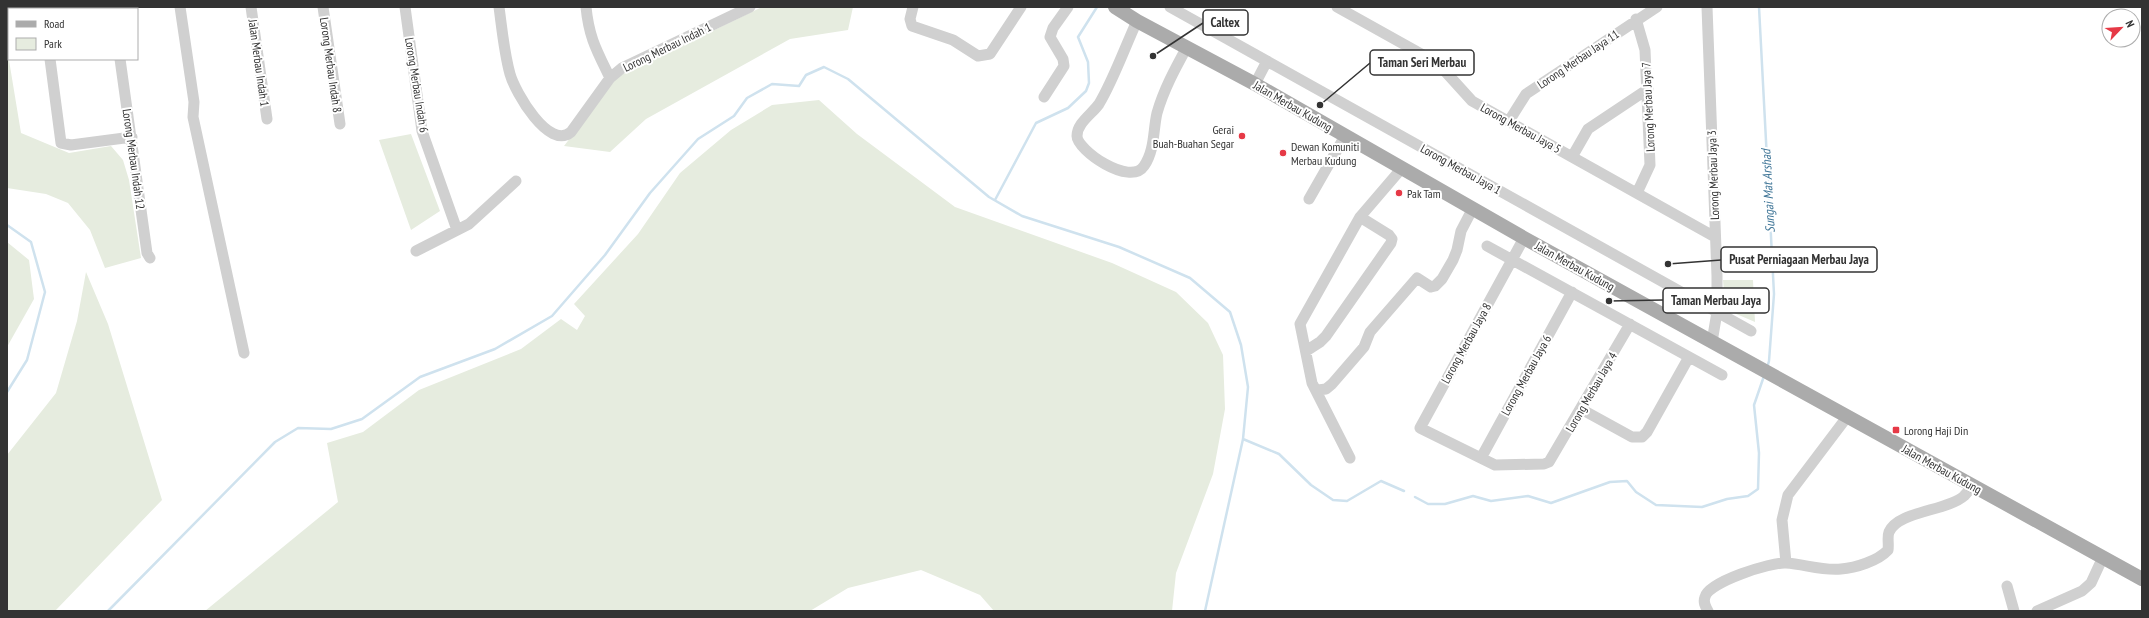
<svg xmlns="http://www.w3.org/2000/svg" width="2149" height="618" font-family="'PT Sans Narrow',sans-serif">
<style>
.green{fill:#e6ecdf}
.lines{fill:none;stroke-linecap:round;stroke-linejoin:round}
.stream{stroke:#cfe2ee;stroke-width:2.5}
.minor{stroke:#d0d0d0;stroke-width:11}
.major{stroke:#ababab;stroke-width:14}
.poi-dot{fill:#e63946;stroke:#fff;stroke-width:1.5}
.labels{text-anchor:middle;dominant-baseline:central;stroke-width:4;stroke-linejoin:round;paint-order:stroke}
.street-label{font-size:12px;fill:#333;stroke:#fff}
.poi-label{font-size:12px;fill:#333;stroke:#fff;text-anchor:start}
.water-label{font-size:13px;font-style:italic;fill:#3f7597;stroke:#fff}
.leader{fill:none;stroke:#333;stroke-width:1.5}
.callout-dot{fill:#333;stroke:#fff;stroke-width:1.5}
.callout{fill:#fff;stroke:#333;stroke-width:1.5}
.callout-label{font-size:13px;text-anchor:middle;font-weight:bold;fill:#333}
</style>
<rect width="100%" height="100%" fill="#fff"/>
<path class="green" d="M762,7H853L848,30L790,39L646,119L610,152L564,146L617,77Z
M7,48L21,133L69,153L111,146L123,160L129,180L141,258L105,268L90,230L68,203L46,194L7,188Z
M819,100L857,134L955,207L1112,263L1176,292L1208,323L1223,355L1225,409L1213,474L1176,573L1172,611H994L980,595L921,570L848,588L810,611H205L338,502L327,443L363,432L419,390L521,349L561,319L577,330L585,316L574,304L638,234L680,173L731,130L772,105Z
M411,134L440,211L411,230L379,140Z
M7,242L29,260L34,299L7,347Z
M86,272L108,324L162,500L55,611H7V455L56,393L77,321Z
M1723,280H1753L1755,322L1727,310L1725,304Z"/>
<g class="lines">
<path class="stream" d="M1759,7L1774,294L1769,361L1767,368
M995,200L1036,123L1068,108L1086,91L1089,83L1088,62L1078,37L1097,7
M7,225L31,242L45,292L27,360L7,392
M1243,439L1279,454L1311,485L1333,500L1347,501L1381,481L1404,491
M1415,497L1428,504H1445L1473,496L1491,501L1528,496L1551,503L1610,482L1627,481L1636,492L1656,505L1702,507L1727,499L1748,496L1758,489L1759,453L1754,405L1764,376
M108,611L275,442L298,428L331,429L362,419L420,377L495,349L552,316L605,255L650,193L698,139L734,116L747,98L772,84L799,86L806,75L824,67L848,79L989,197L1022,216L1119,247L1190,278L1230,312L1241,345L1248,387L1243,439L1205,611"/>
<path class="minor" d="M42,7V9
M113,7V9
M180,7L194,102L193,117L244,353
M251,7L267,119
M323,7L340,124
M405,7L422,131L457,230
M499,7C502,29 504,52 510,74C515,92 549,151 571,132L610,78L622,68L750,7
M586,7C589,38 597,51 610,78
M913,7L910,19L912,26L953,40L978,56L990,54L1021,7
M1170,7L1751,331
M1337,7L1432,60L1443,69L1472,101L1715,237
M1707,7L1717,276V312L1712,342
M1636,19L1645,50L1650,165L1637,193
M1137,21C1125,47 1113,81 1099,104C1092,114 1077,123 1077,136C1077,150 1130,187 1144,166C1155,150 1153,130 1157,113C1164,89 1175,69 1187,47
M50,59L61,143L71,145L132,137
M120,59L147,253L150,258
M1255,84L1267,61
M1044,97L1064,66L1063,59L1050,37L1053,28L1068,7
M1509,121L1526,94L1657,7
M1572,157L1588,129L1648,89
M1309,199L1345,136
M1524,238L1420,428L1495,465L1544,464L1549,462L1630,324
M1487,246L1722,375
M416,251L469,224L516,181
M1306,351L1320,342L1326,336L1391,243L1392,239L1389,235L1360,217
M1318,390L1326,389L1332,384L1364,347L1370,332L1417,278L1431,287L1435,286L1442,279L1453,260L1457,250L1461,231L1473,208
M1581,409L1632,437H1642L1647,432L1689,357
M1350,458L1312,383L1300,324L1360,217L1402,168
M1481,458L1572,292
M1786,563L1782,520L1788,495L1847,417
M2007,586L2014,611
M1708,611C1705,606 1703,602 1705,597C1708,582 1771,562 1786,563C1804,564 1822,571 1841,569C1855,568 1878,561 1888,550C1889,544 1887,537 1889,532C1898,511 1947,511 1964,496C1967,493 1970,489 1972,486
M2037,611L2082,591L2091,583L2103,557"/>
<path class="major" d="M1115,7L1137,21L1255,84L1524,238L2142,579"/>
</g>
<g class="poi-dot">
<circle cx="1242" cy="136" r="4"/>
<circle cx="1283" cy="153" r="4"/>
<circle cx="1399" cy="193" r="4"/>
<rect x="1892" y="426" width="8" height="8" rx="2"/>
</g>
<g class="labels">
<g class="street-label">
<text transform="translate(667 47) rotate(-26)">Lorong Merbau Indah 1</text>
<text transform="translate(1578 59) rotate(-34)">Lorong Merbau Jaya 11</text>
<text transform="translate(259 63) rotate(82)">Jalan Merbau Indah 1</text>
<text transform="translate(331 65) rotate(82)">Lorong Merbau Indah 8</text>
<text transform="translate(417 85) rotate(81)">Lorong Merbau Indah 6</text>
<text transform="translate(1293 106) rotate(30)">Jalan Merbau Kudung</text>
<text transform="translate(1648 107) rotate(-93)">Lorong Merbau Jaya 7</text>
<text transform="translate(1521 128) rotate(29)">Lorong Merbau Jaya 5</text>
<text transform="translate(134 159) rotate(82)">Lorong Merbau Indah 12</text>
<text transform="translate(1461 169) rotate(29)">Lorong Merbau Jaya 1</text>
<text transform="translate(1713 175) rotate(-92)">Lorong Merbau Jaya 3</text>
<text transform="translate(1575 266) rotate(29)">Jalan Merbau Kudung</text>
<text transform="translate(1466 343) rotate(-61)">Lorong Merbau Jaya 8</text>
<text transform="translate(1526 375) rotate(-61)">Lorong Merbau Jaya 6</text>
<text transform="translate(1591 392) rotate(-60)">Lorong Merbau Jaya 4</text>
<text transform="translate(1942 469) rotate(29)">Jalan Merbau Kudung</text>
</g>
<g class="poi-label">
<text x="1234" y="129" text-anchor="end">Gerai<tspan x="1234" dy="14">Buah-Buahan Segar</tspan></text>
<text x="1291" y="146">Dewan Komuniti<tspan x="1291" dy="14">Merbau Kudung</tspan></text>
<text x="1407" y="193">Pak Tam</text>
<text x="1904" y="430">Lorong Haji Din</text>
</g>
<g class="water-label">
<text transform="translate(1768 191) rotate(-93)">Sungai Mat Arshad</text>
</g>
</g>
<path class="leader" d="M1153 56L1203 23M1320 105L1370 63M1668 264L1721 260M1609 301L1663 300"/>
<g class="callout-dot">
<circle cx="1153" cy="56" r="4"/>
<circle cx="1320" cy="105" r="4"/>
<circle cx="1668" cy="264" r="4"/>
<circle cx="1609" cy="301" r="4"/>
</g>
<g class="callout">
<rect x="1203" y="10" width="45" height="25" rx="4"/>
<rect x="1370" y="50" width="104" height="25" rx="4"/>
<rect x="1721" y="247" width="156" height="25" rx="4"/>
<rect x="1663" y="288" width="106" height="25" rx="4"/>
</g>
<g class="callout-label">
<text x="1225" y="27">Caltex</text>
<text x="1422" y="67">Taman Seri Merbau</text>
<text x="1799" y="264">Pusat Perniagaan Merbau Jaya</text>
<text x="1716" y="305">Taman Merbau Jaya</text>
</g>
<rect width="2149" height="618" fill="none" stroke="#333333" stroke-width="16"/>
<rect x="8" y="8" width="130" height="52" fill="#ffffff" stroke="#adadad"/>
<rect x="16" y="21" width="20" height="6" fill="#ababab" stroke="#adadad"/>
<text x="44" y="28" font-size="12" fill="#333333">Road</text>
<rect x="16" y="38" width="20" height="12" fill="#e6ecdf" stroke="#adadad"/>
<text x="44" y="48" font-size="12" fill="#333333">Park</text>
<g transform="translate(2121 28) rotate(65)"><circle r="19" fill="#ffffff" stroke="#adadad"/>
<path d="M0-3L7 15L0 10L-7 15Z" fill="#e63946"/>
<text y="-6" font-size="11" font-weight="bold" text-anchor="middle" fill="#333333">N</text>
</g>
</svg>
